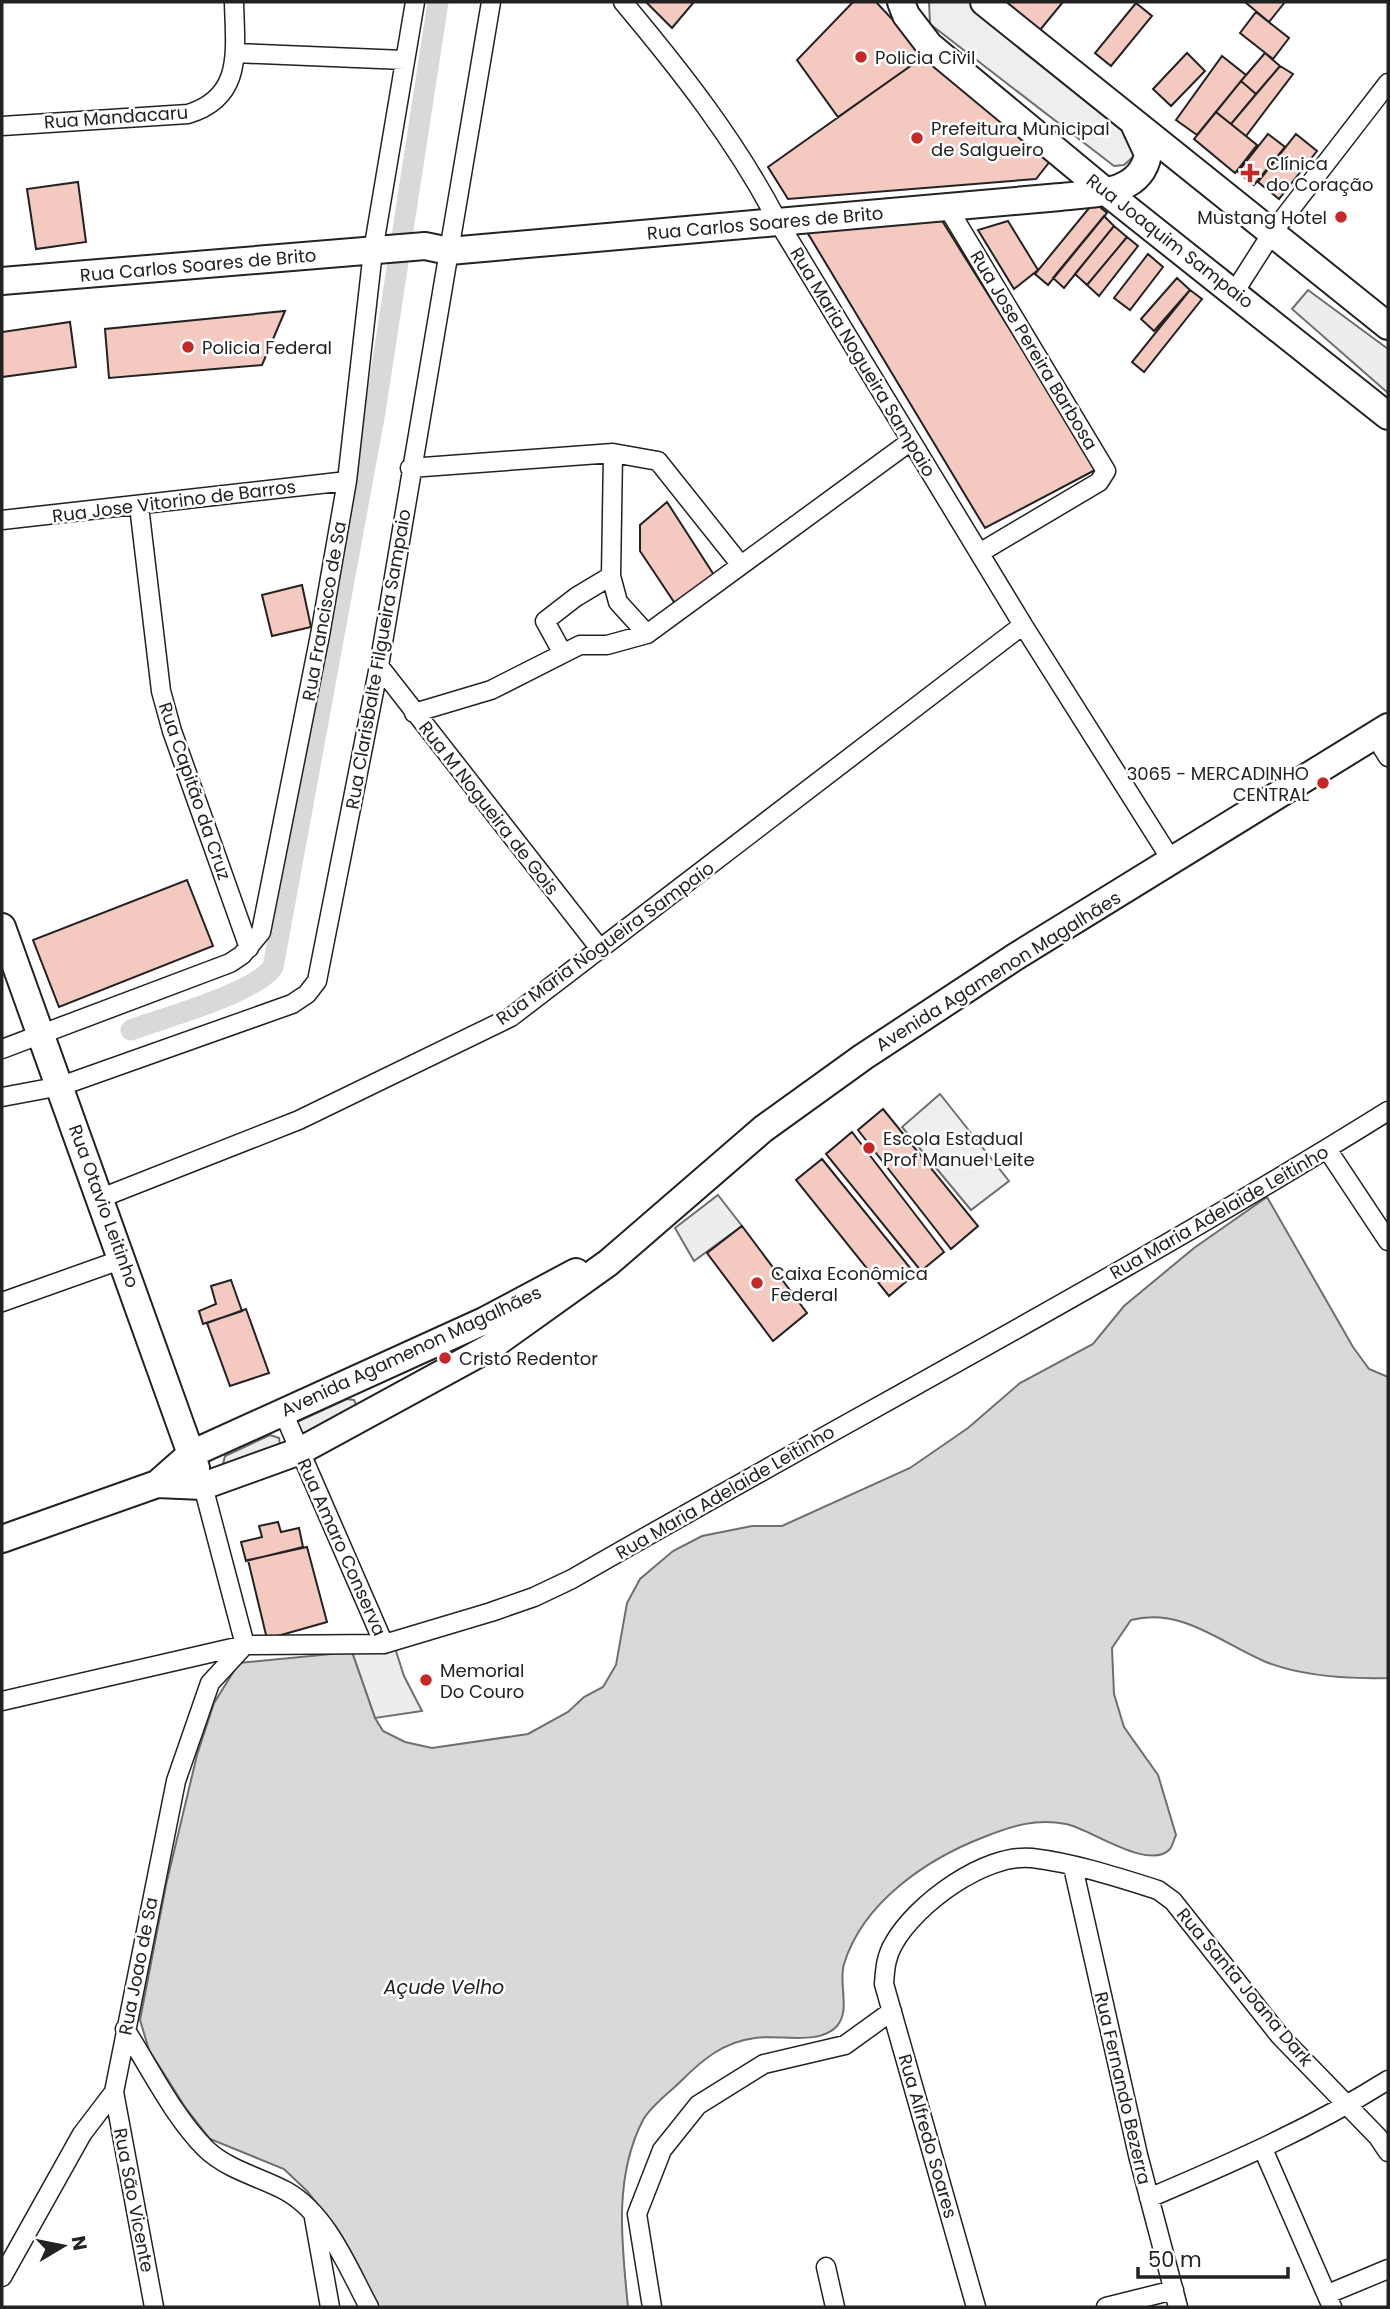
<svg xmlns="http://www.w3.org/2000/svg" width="1390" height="2309" font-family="Poppins,sans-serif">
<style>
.green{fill:#eee;stroke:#6f6f6f;stroke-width:2}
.parking{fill:#ededed;stroke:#6f6f6f;stroke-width:2}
.water{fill:#d9d9d9;stroke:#6f6f6f;stroke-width:2}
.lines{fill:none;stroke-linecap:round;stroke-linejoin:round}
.canal{stroke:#d9d9d9;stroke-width:21}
.building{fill:#f3c9c0;stroke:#222;stroke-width:2}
.street-casing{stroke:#222;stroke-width:21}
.secondary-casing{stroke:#222;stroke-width:30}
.street{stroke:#fff;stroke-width:18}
.secondary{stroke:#fff;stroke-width:26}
.poi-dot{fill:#c62828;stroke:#fff;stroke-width:2.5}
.labels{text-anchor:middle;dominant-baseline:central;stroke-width:5;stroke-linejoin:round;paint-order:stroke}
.poi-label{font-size:18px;fill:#222;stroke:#fff;text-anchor:start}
.street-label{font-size:18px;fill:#222;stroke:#fff}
.water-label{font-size:19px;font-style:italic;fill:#222;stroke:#fff}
</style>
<rect width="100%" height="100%" fill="#fff"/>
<path class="green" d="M929,2H973L1134,137V156L1124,165L1114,166L930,24Z
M940,1094L1009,1181L971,1210L902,1127Z"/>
<path class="parking" d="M1308,290L1388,349V393L1292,309Z
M718,1195L742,1226L694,1261L675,1228Z
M347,1399L354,1400L357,1406L301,1436L296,1423L299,1421Z
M270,1435L279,1438L280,1445L226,1466L223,1464L225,1456Z
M395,1648L404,1676L422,1711L375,1718L352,1652Z"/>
<path class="water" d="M1267,1197L1353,1347L1369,1369L1388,1377V1678C1348,1679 1304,1677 1266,1662C1221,1643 1182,1607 1131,1620L1112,1648L1114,1694L1124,1727L1158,1775L1176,1835C1174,1839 1173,1845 1170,1849C1149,1872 1089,1828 1066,1824C1036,1818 1012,1826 984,1837C927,1859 863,1902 844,1964C838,1984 851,2010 837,2026C819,2046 779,2034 755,2038C723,2042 702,2060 680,2082C669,2093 651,2106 643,2120C613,2178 622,2245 628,2307H375L331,2221L307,2191L284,2169L210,2139L185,2107L149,2050L140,2020L166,1885L197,1755L214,1703L239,1663L352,1652L375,1718L383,1731L405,1742L432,1748L528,1734L568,1712L584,1697L603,1687L616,1665L627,1603L640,1579L673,1551L702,1536L752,1526H782L910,1468L968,1428L1020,1383L1093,1344L1124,1306L1194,1248Z"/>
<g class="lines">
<path class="canal" d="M131,1030C163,1018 255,993 273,967L375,412L438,2"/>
</g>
<path class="building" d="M646,2H694L672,28Z
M853,2H876L926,55L838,117L797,60Z
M1006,2H1063L1040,30Z
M1245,2H1285L1269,22Z
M1136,3L1152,16L1111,66L1095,53Z
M1256,12L1289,38L1273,59L1240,33Z
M1187,53L1205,71L1171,106L1153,89Z
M1265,53L1280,66L1256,94L1241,81Z
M926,55L1051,160L1036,179L788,199L768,167Z
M1222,56L1246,75L1197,135L1176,120Z
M1280,66L1293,74L1246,136L1231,124Z
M1241,81L1256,94L1231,124L1216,112Z
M1216,112L1257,145L1235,173L1194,139Z
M1268,134L1285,147L1254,185L1238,172Z
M1296,134L1317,151L1279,199L1258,182Z
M78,182L86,242L36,249L27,189Z
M1094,202L1107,213L1048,285L1035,274Z
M1104,216L1114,226L1064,288L1053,278Z
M941,219L1097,469L985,528L807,232Z
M1008,221L1038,270L1014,289L978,230Z
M1114,226L1127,237L1087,285L1075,274Z
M1127,237L1138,246L1099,296L1087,285Z
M1148,254L1163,267L1130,310L1114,298Z
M1177,278L1190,290L1154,331L1141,319Z
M1190,290L1202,299L1144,372L1132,362Z
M285,311L262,365L109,378L105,329Z
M70,322L76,367L2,377V332Z
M667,502L714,575L676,605L640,551V525Z
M302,585L311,627L272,636L262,595Z
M187,880L213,946L59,1007L33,940Z
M883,1109L978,1226L951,1249L858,1130Z
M852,1132L944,1252L921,1271L826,1154Z
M822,1159L915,1274L889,1296L796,1180Z
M742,1226L807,1313L773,1341L707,1253Z
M231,1280L242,1311L203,1324L199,1311L216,1304L211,1286Z
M246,1309L269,1373L230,1386L207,1323Z
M278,1522L281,1532L299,1528L303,1547L246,1561L241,1542L262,1537L259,1526Z
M307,1547L327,1622L267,1639L248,1560Z"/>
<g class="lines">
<g class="street-casing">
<path id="street" d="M623,2C680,70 736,141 777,220L1023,625
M235,53L404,60
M2,126L188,114C244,97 235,50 234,2
M948,208L1106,471L1099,482L981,552
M1235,291L1272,233L1388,83
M613,453L611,576L618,602L647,634
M410,468L613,453L658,461L740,564
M139,506L161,691L172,731L249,948
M2,520L347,481
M562,652L545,621L576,597L611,576
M379,666L601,950
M414,713L491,690L580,645H607L647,634L911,441
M1375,736L1388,757
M2,1049L230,963L242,955L261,932L320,635L347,481L373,251L415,2
M2,1097L61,1086L292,1004L307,994L317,981L379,666L491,2
M1327,1149L1388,1241
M101,1198L299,1120L511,1017L1023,625L1172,861
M2,1302L123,1259
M283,1412L384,1644
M2,1701L245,1645L384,1644L491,1612L534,1597L572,1579C844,1422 1122,1277 1388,1111
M1073,1867L1138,2155L1178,2307
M125,2029C150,2068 173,2116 206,2149C228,2170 260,2177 286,2191C327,2214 348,2268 369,2307
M114,2092L154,2307
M1263,2149L1332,2307
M1149,2198C1231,2163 1312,2128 1388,2080
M314,2218L330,2307
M826,2267L835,2307
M2,2277L82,2134L114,2092L176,1781L210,1683L245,1645L203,1486
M1328,2294L1388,2269
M652,2307L637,2214L662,2150L698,2105L764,2064L845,2045L892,2011
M976,2307L884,1984C885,1969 886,1956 894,1943C916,1904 985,1853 1032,1858C1074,1863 1117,1877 1158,1890L1173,1901L1280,2036L1378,2137L1388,2152
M1106,2307L1174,2290"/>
</g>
<g class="secondary-casing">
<path id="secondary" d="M901,2L906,15L929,45L1105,191L1388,416
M984,2L1388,326
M2,281L425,246L449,251L1060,197C1094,193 1141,195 1148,154L1135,126
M2,927L196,1468
M157,1484L203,1486L300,1451L489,1348L608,1263L763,1129L863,1057L1015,957L1388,727
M2,1539L157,1484L191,1454L484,1321L576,1272"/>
</g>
<use href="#street" class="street"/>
<use href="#secondary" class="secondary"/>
</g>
<g class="poi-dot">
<circle cx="861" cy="57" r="7"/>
<circle cx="917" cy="138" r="7"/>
<path d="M1246.5 162.5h7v7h7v7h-7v7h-7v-7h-7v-7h7z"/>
<circle cx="1341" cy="217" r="7"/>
<circle cx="188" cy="347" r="7"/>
<circle cx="1323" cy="783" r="7"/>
<circle cx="869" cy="1148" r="7"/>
<circle cx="757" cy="1283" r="7"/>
<circle cx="445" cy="1358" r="7"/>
<circle cx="426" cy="1680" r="7"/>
</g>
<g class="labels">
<g class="poi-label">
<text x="875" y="57">Policia Civil</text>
<text x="931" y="128">Prefeitura Municipal<tspan x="931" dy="21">de Salgueiro</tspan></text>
<text x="1266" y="163">Clínica<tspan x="1266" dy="21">do Coração</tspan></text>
<text x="1327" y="217" text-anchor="end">Mustang Hotel</text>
<text x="202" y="347">Policia Federal</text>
<text x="1309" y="773" text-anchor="end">3065 - MERCADINHO<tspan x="1309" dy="21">CENTRAL</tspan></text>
<text x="883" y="1138">Escola Estadual<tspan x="883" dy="21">Prof Manuel Leite</tspan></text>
<text x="771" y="1273">Caixa Econômica<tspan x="771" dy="21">Federal</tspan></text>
<text x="459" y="1358">Cristo Redentor</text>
<text x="440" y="1670">Memorial<tspan x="440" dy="21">Do Couro</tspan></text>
</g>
<g class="street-label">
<text transform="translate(116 117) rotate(-4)">Rua Mandacaru</text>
<text transform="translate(765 223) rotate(-5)">Rua Carlos Soares de Brito</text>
<text transform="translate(1170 241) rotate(38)">Rua Joaquim Sampaio</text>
<text transform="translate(198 265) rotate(-5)">Rua Carlos Soares de Brito</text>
<text transform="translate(1034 350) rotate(59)">Rua Jose Pereira Barbosa</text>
<text transform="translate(863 362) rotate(59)">Rua Maria Nogueira Sampaio</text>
<text transform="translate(174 501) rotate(-7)">Rua Jose Vitorino de Barros</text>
<text transform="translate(324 611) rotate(-80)">Rua Francisco de Sa</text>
<text transform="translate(378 659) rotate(-80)">Rua Clarisbalte Filgueira Sampaio</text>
<text transform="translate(195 791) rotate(71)">Rua Capitão da Cruz</text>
<text transform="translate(489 808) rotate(52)">Rua M Nogueira de Gois</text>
<text transform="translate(605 943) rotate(-36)">Rua Maria Nogueira Sampaio</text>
<text transform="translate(998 971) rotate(-32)">Avenida Agamenon Magalhães</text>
<text transform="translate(104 1206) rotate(70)">Rua Otavio Leitinho</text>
<text transform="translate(1219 1212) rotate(-30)">Rua Maria Adelaide Leitinho</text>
<text transform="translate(411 1351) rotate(-25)">Avenida Agamenon Magalhães</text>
<text transform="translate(725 1492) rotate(-30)">Rua Maria Adelaide Leitinho</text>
<text transform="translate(342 1547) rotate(66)">Rua Amaro Conserva</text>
<text transform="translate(138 1966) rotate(-79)">Rua Joao de Sa</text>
<text transform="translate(1245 1987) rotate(50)">Rua Santa Joana Dark</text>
<text transform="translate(1123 2088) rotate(77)">Rua Fernando Bezerra</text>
<text transform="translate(928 2136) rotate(74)">Rua Alfredo Soares</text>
<text transform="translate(134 2200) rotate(79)">Rua São Vicente</text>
</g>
<g class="water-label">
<text x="444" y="1987">Açude Velho</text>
</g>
</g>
<rect width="1390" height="2309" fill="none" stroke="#222222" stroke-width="7"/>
<g transform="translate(63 2246) rotate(80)" stroke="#ffffff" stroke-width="5" paint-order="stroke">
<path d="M0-5L12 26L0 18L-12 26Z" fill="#222222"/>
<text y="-10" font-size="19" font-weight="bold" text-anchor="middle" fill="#222222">N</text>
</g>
<path d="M1138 2267v10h150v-10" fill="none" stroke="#222222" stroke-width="3.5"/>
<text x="1148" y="2267" font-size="21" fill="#222222" stroke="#ffffff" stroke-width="5" paint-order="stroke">50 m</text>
</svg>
